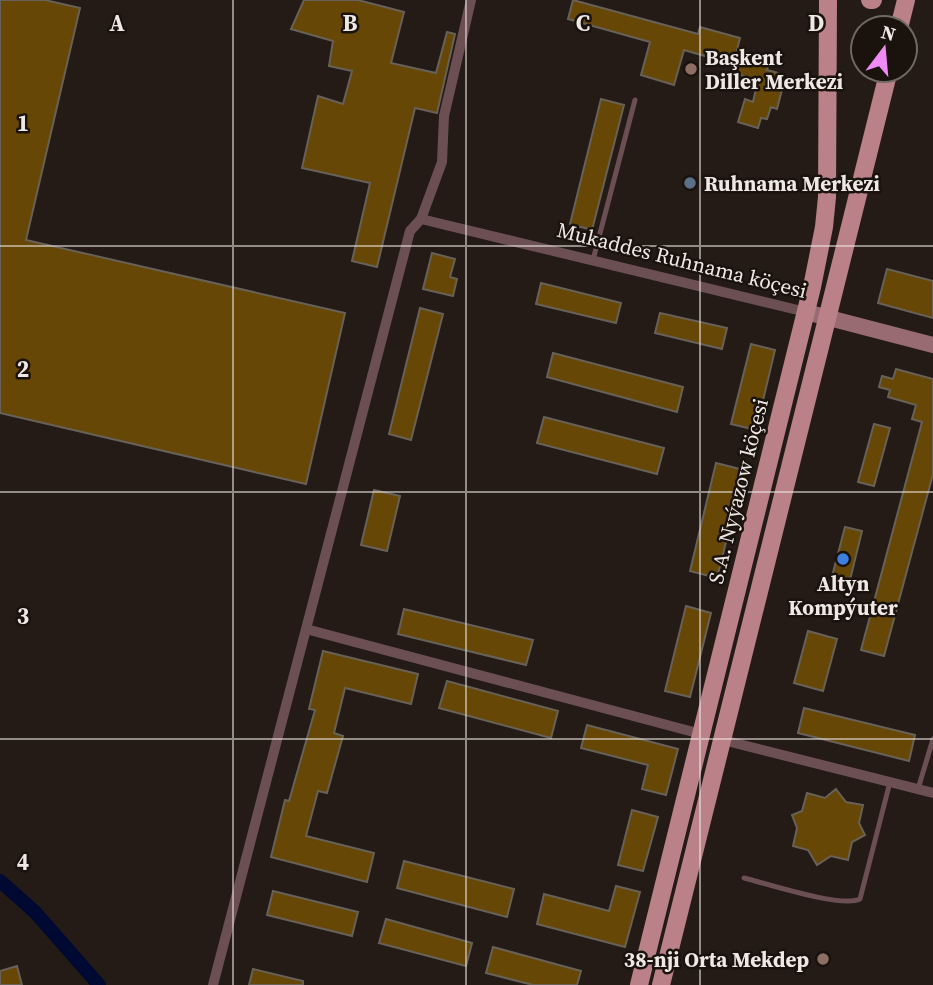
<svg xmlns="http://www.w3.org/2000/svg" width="933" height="985" font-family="'Source Serif 4',serif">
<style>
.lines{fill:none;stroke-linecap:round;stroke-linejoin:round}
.canal{stroke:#000932;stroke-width:14}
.building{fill:#664706;stroke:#676157;stroke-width:2}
.lane{stroke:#6b4f53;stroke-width:5}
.street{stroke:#6b4f53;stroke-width:10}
.secondary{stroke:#986b72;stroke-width:16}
.primary{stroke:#ba8189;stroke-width:18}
.grid{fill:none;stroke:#efe9e5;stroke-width:2;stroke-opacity:0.55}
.education-dot{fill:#8d6e63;stroke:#1a120d;stroke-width:2.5}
.service-dot{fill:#5c6f8a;stroke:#1a120d;stroke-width:2.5}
.shop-dot{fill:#3f7fe0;stroke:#1a120d;stroke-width:2.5}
.labels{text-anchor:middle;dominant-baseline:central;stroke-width:5;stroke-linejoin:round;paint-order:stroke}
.poi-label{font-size:21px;font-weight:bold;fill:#efe9e5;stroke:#1a120d;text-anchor:start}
.street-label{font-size:21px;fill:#efe9e5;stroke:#1a120d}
.grid-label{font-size:23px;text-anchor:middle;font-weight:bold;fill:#efe9e5;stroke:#1a120d;stroke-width:5;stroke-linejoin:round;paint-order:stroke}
</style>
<rect width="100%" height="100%" fill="#241b16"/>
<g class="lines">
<path class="canal" d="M0,881L35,912L99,985"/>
</g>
<path class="building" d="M0,0H45L80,8L26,240L345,313L306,484L0,413Z
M304,0H358L404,12L391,63L436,73L447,32L455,34L437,113L415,108L377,267L352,261L370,183L302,168L318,96L343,104L352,71L329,66L333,41L291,29Z
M573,0L698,34L700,27L740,38L737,50L770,59L767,70L778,73L775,83L783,86L777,109L771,107L767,119L761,118L758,128L738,122L745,99L753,102L758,80L733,73L736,65L684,50L674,85L641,75L650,42L568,19Z
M601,99L624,105L592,230L570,224Z
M432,253L455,259L450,277L457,279L453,296L423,289Z
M887,269L933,281V318L878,303Z
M541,283L621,303L616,323L536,304Z
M420,308L443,314L411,440L389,434Z
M660,313L727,328L722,349L655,333Z
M751,344L775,350L756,430L731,424Z
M553,353L683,387L677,412L547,377Z
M896,369L933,379V474L884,656L861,650L922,422L912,419L916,405L888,397L890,390L879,387L882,376L893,379Z
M544,417L664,448L657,474L537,443Z
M874,424L890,428L874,486L858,482Z
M716,463L744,470L717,578L690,571Z
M374,490L400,496L387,551L361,545Z
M845,527L862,531L848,588L830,584Z
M686,606L711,613L690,697L665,691Z
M404,609L533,640L526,665L398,634Z
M808,631L837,639L823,691L794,683Z
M323,651L418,674L411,704L345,688L334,733L343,736L327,793L318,791L306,836L374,853L367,882L271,857L285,800L289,801L315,710L309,709Z
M447,681L558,711L551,738L439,708Z
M804,708L915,735L909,761L798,733Z
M587,725L678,749L666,795L642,789L648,765L581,748Z
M836,789L846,802L863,805L859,823L865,835L852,842L848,860L831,856L817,865L808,850L793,846L797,828L792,815L802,811L807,793L825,798Z
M632,810L658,817L643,871L618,865Z
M404,861L514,889L507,917L397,888Z
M616,886L640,892L625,947L537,924L544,894L609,911Z
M273,891L358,912L352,936L267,915Z
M386,919L472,943L466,966L379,943Z
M493,947L581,971L577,985H533L486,973Z
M17,966L22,985H0V971Z
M253,969L303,981V985H249Z"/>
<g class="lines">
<path class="lane" d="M593,260L635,100
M918,789L933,739
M744,878C768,884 841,908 860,899L890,782"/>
<path class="street" d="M421,219L806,312
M306,629L701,734
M723,740L933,793
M213,985L410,231L421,219L442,162L444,116L471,0"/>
<path class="secondary" d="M806,312L933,345"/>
<path class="primary" d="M870,0H873
M899,28L906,0
M639,985L812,287L824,227L827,197L828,0
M661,985L889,70"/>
</g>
<path class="grid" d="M233,0V985M466,0V985M700,0V985M0,246H933M0,492H933M0,739H933"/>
<g class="education-dot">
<circle cx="691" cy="69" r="7"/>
<circle cx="823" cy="959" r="7"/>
</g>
<circle class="service-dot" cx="690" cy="183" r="7"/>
<circle class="shop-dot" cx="843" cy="559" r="7"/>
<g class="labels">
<g class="poi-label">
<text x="705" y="57">Başkent<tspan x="705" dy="24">Diller Merkezi</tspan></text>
<text x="704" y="183">Ruhnama Merkezi</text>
<text x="843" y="583" text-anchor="middle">Altyn<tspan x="843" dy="24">Kompýuter</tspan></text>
<text x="809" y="959" text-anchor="end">38-nji Orta Mekdep</text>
</g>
<g class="street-label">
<text transform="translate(682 260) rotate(14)">Mukaddes Ruhnama köçesi</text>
<text transform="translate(738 491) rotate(-76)">S.A. Nyýazow köçesi</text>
</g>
</g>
<g class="grid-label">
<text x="117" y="31">A</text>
<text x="350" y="31">B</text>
<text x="583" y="31">C</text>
<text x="816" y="31">D</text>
<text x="23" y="131">1</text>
<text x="23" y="377">2</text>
<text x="23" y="624">3</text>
<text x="23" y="870">4</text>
</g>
<g transform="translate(884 49) rotate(16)"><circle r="33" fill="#1a120d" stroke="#6f6863" stroke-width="2"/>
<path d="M0-5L12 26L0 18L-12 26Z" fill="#f08bf5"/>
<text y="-10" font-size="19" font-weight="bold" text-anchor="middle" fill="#efe9e5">N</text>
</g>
</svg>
